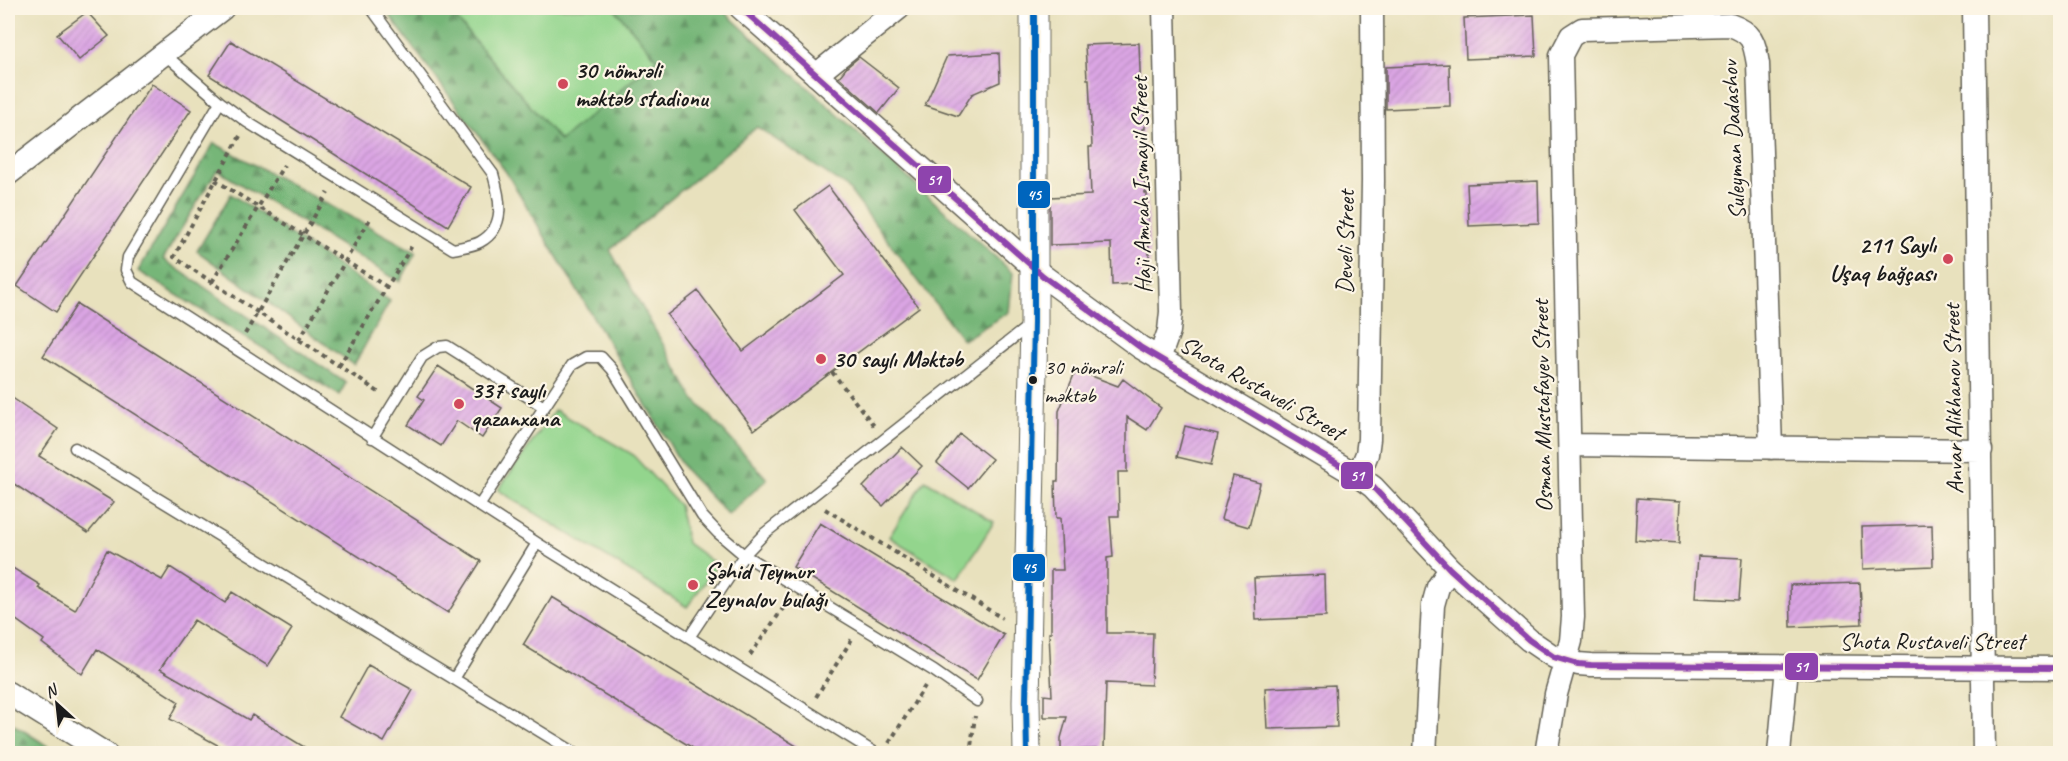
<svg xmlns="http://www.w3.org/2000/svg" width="2068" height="761" font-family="Caveat,sans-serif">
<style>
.green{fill:#93d58d;stroke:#587854;stroke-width:1.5}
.forest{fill:url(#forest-firs);stroke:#49694a;stroke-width:1.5}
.building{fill:url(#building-hatch)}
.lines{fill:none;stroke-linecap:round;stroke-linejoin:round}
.service-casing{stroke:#636154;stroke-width:13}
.minor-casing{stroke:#636154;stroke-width:25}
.tertiary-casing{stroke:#636154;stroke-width:29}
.path{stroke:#636154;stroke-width:4;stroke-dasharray:4.5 4.5;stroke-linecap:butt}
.service{stroke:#fff;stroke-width:10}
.minor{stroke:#fff;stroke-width:22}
.tertiary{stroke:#fff;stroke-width:27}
.bus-1-casing{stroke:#fcf5e5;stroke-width:10}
.bus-2-casing{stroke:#fcf5e5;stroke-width:10}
.bus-1{stroke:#8e44ad;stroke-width:6}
.bus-2{stroke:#0065bd;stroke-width:6}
.poi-dot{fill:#d1495b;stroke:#fcf5e5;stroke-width:2}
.bus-dot{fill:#1c1c1c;stroke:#fcf5e5;stroke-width:2}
.labels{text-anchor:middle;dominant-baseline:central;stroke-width:4.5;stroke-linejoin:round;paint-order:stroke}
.bus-label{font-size:22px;fill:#1c1c1c;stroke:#fcf5e5;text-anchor:start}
.poi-label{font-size:24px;font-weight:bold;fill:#1c1c1c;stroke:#fcf5e5;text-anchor:start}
.street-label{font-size:24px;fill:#1c1c1c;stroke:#fcf5e5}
.line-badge{stroke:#fcf5e5;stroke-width:2}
.badge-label{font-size:16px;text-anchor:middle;font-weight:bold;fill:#fff}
</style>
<defs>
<pattern id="forest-firs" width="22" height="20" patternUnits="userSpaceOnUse" patternTransform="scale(1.5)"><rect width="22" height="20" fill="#76b678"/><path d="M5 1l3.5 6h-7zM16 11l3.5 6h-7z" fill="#609362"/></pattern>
<pattern id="building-hatch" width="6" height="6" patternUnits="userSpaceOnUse" patternTransform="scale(1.5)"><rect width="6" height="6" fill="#dba6e4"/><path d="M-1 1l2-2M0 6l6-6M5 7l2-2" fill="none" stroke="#bb8ec3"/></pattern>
</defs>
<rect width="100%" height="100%" fill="#fcf5e5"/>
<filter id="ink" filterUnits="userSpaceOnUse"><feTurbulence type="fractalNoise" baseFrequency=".0167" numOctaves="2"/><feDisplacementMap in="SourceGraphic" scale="12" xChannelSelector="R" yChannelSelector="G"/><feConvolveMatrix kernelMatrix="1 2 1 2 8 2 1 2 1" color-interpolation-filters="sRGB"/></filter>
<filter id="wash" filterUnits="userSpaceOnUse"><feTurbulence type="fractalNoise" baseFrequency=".008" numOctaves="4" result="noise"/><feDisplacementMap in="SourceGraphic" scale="24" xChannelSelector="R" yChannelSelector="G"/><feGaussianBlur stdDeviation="1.35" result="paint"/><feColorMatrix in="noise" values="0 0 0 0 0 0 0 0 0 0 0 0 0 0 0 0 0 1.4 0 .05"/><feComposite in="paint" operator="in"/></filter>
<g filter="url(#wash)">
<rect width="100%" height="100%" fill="#e8e1bd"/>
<path class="green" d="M447,8H614L658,59L560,141Z
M555,410L632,454L679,505L687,543L717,565L687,607L498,490Z
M925,480L994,522L958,579L889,537Z"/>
<path class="forest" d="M384,8H447L560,141L657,59L614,8H720L1013,273L1009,312L963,340L847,187L757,127L610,250L694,399L767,479L728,515L685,470L506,172Z
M214,143L416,252L400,282L217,170L163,259L346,383L339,395L138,271Z
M231,194L390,301L354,365L197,251Z
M8,721L59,753H8Z"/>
<g id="blocks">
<path class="building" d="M87,12L109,36L79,60L57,34Z
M1534,15L1536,56L1466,59L1464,18Z
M231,41L471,187L448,226L209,75Z
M1139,43L1141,96L1144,95L1145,129H1142L1145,193H1147L1150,283L1112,285L1111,243L1050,245V197L1091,195L1089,147H1092L1089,79H1087L1085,45Z
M999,53L1000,82L972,94L958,116L925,105L947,56Z
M859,57L899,88L879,113L839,77L847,67Z
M1449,64L1450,106L1386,109V67Z
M152,84L191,110L56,312L17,286Z
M1538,181L1539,223L1469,226L1467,184Z
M828,186L919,307L754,430L667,315L698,291L743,351L844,275L795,210Z
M77,304L481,561L448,613L43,356Z
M438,366L502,408L482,438L457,421L441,446L408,425L424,400L418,396Z
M1076,370L1118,386L1123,379L1161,408L1147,430L1127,417V472H1118L1119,516H1110L1113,557L1107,558V633H1153L1151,685L1106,683L1104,749L1061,750V738L1067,717H1044V695L1052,696L1049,633H1051V570H1063L1060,518H1056L1055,481H1058L1059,411Z
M8,395L58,429L39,456L114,502L88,533L8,480Z
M1185,426L1218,434L1211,465L1177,457Z
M960,434L992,459L968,488L937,463Z
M902,447L922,466L883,506L863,487Z
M1233,476L1260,483L1249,527L1221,519Z
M1637,498L1681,501L1679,543L1635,540Z
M820,523L1004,635L977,680L793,567Z
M1932,525L1933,566L1863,569L1862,527Z
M107,550L162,580L170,567L225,603L232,592L292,629L268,666L194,620L160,669L249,720L252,715L314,753H232L170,719L179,702L97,649L82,674L42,643L44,640L8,614V565L40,585L38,588L75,610Z
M1698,556L1742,558L1739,600L1695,598Z
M1325,575L1326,617L1256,620L1254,578Z
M1860,583L1862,624L1791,627L1790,585Z
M552,597L808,753H701L523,645Z
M368,665L413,690L384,742L339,717Z
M1335,685L1337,727L1267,729L1265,688Z"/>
</g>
</g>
<g filter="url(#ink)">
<use href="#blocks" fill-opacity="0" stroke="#636154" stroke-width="1.5"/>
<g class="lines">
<g class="service-casing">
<path id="service" d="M163,53L220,102L128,257L126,270L132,282L537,543L877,754
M220,102L247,122L453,249C461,247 473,246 480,242C507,227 500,198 493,174L371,8
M372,438L422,357L438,347L447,346L544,407
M75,448L577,754
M479,506L572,365L586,357H601L612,369L702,516L718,533L744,555L934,671L977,701
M690,636L744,555L765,533L1031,324
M454,679L537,543"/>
</g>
<g class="minor-casing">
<path id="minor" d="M741,8L1043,276L1140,347L1358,476L1373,487L1450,569L1529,640L1554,657L1578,664L1591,665L2060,668
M1974,8L1984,754
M816,75L899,8
M8,174L223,8
M1159,359L1169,331L1171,312L1164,8
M1570,445L1981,450
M1358,476L1367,454L1369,439L1373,181L1372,8
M8,693L106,754
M1425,754L1433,605L1438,587L1450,569
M1546,754L1556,694L1571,641L1573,617L1561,55L1571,36L1582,29L1730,25C1753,33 1754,41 1758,64L1771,448
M1779,754L1787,667"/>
</g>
<g class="tertiary-casing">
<path id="tertiary" d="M1027,754L1026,702L1034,322V8"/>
</g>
<path class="path" d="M240,136L174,257L380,393
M215,180L387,287
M212,282L284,165
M245,334L328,193
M299,340L370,219
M339,366L413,244
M832,372L875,427
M825,509L1002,618
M750,655L789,600
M816,697L852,639
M889,743L925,686
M970,754L975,716"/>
<use href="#service" class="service"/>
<use href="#minor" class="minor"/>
<use href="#tertiary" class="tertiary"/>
<g class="bus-1-casing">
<path id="bus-1" d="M741,8L1043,276L1140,347L1358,476L1373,487L1450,569L1529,640L1554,657L1578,664L1591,665L2060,668"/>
</g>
<g class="bus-2-casing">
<path id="bus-2" d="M1027,754L1026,702L1034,322V8"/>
</g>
<use href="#bus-1" class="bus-1"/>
<use href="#bus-2" class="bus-2"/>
</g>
</g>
<g class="poi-dot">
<circle cx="563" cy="84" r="6"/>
<circle cx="1948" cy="259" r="6"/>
<circle cx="821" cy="359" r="6"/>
<circle cx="459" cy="404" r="6"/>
<circle cx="693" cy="585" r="6"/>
</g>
<circle class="bus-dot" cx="1033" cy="380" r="5"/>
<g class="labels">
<g class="bus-label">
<text x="1044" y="367">30 nömrəli<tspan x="1044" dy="28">məktəb</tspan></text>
</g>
<g class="poi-label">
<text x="575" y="70">30 nömrəli<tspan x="575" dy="28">məktəb stadionu</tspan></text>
<text x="1936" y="245" text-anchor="end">211 Saylı<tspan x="1936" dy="28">Uşaq bağçası</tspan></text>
<text x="833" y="359">30 saylı Məktəb</text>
<text x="471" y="390">337 saylı<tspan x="471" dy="28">qazanxana</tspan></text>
<text x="705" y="571">Şəhid Teymur<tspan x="705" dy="28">Zeynalov bulağı</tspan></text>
</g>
<g class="street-label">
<text transform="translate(1733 140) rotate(-93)">Suleyman Dadashov</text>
<text transform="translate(1141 185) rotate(-91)">Haji Amrah Ismayil Street</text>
<text transform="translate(1345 242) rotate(-89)">Develi Street</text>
<text transform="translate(1262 388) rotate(30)">Shota Rustaveli Street</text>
<text transform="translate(1953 399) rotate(-91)">Anvar Alikhanov Street</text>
<text transform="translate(1542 406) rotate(-91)">Osman Mustafayev Street</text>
<text x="1932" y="641">Shota Rustaveli Street</text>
</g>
</g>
<g class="line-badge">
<rect x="917" y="165" width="35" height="29" rx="6" fill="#8e44ad"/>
<rect x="1017" y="180" width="34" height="29" rx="6" fill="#0065bd"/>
<rect x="1340" y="461" width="34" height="29" rx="6" fill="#8e44ad"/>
<rect x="1012" y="553" width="34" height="29" rx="6" fill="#0065bd"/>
<rect x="1784" y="652" width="35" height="29" rx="6" fill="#8e44ad"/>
</g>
<g class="badge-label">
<text x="934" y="185">51</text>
<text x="1034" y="200">45</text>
<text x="1357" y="481">51</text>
<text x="1029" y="573">45</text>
<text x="1801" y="672">51</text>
</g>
<rect width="2068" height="761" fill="none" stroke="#fcf5e5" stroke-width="30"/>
<g transform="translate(57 704) rotate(333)" stroke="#fcf5e5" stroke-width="4.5" paint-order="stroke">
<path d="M0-4.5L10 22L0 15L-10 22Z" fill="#1c1c1c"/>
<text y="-9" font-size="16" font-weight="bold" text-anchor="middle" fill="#1c1c1c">N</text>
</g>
</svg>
